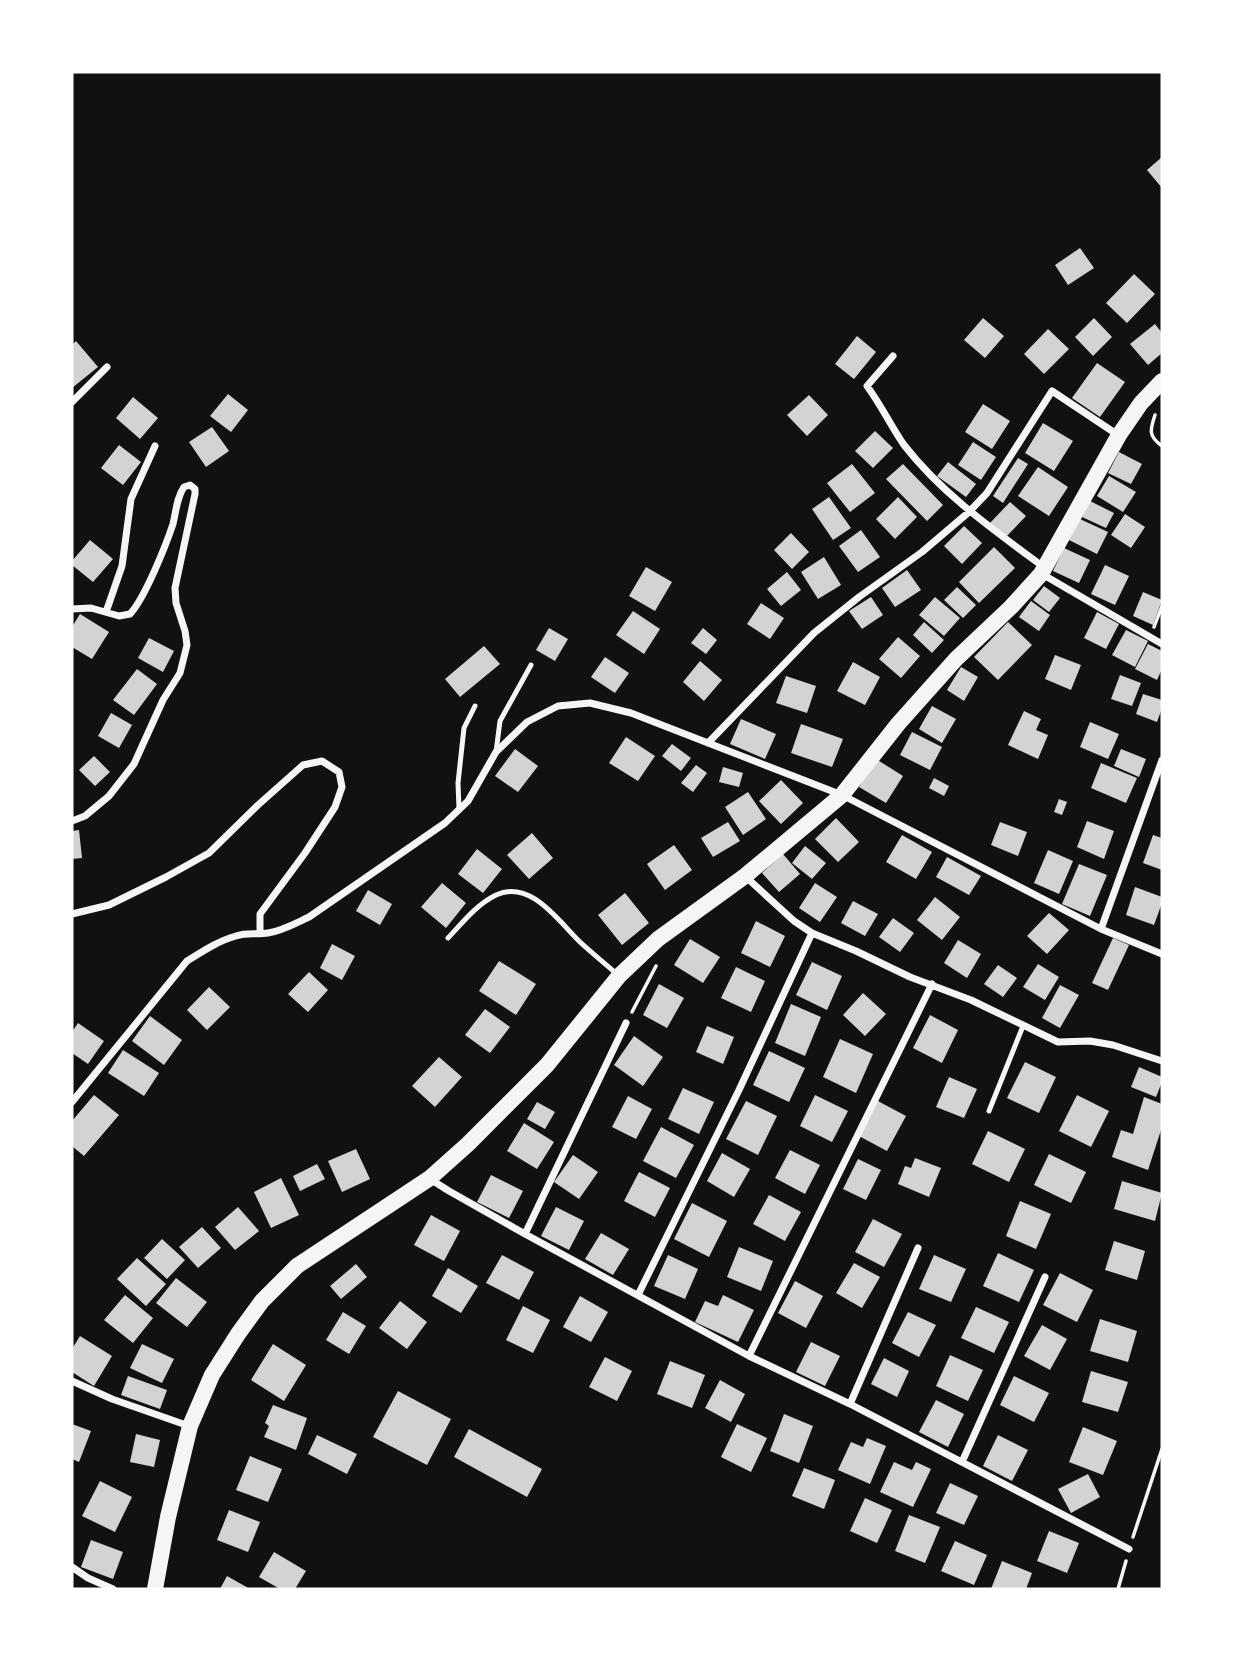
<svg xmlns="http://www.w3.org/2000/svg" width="1234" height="1661" font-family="Figtree,sans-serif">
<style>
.building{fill:#d3d3d3}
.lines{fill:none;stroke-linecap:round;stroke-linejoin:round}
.path{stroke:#f5f5f5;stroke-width:3.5}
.service{stroke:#f5f5f5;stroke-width:5}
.minor{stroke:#f5f5f5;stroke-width:7}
.primary{stroke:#f5f5f5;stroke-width:16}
</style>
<rect width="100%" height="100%" fill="#111"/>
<path class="building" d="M1162,157V188L1147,170Z
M1080,248L1094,268L1068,285L1055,265Z
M1134,274L1155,294L1127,323L1106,303Z
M983,318L1004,336L985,358L964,340Z
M1094,318L1112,337L1093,356L1075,337Z
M1155,324L1162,333V353L1148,365L1130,344Z
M1048,329L1069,349L1044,374L1024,354Z
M857,336L876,352L854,379L835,364Z
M76,341L98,367L72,388V345Z
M1097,363L1125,382L1100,417L1072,398Z
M228,394L248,410L231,432L210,416Z
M809,395L828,415L807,436L787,415Z
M133,397L158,418L140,439L116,418Z
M983,404L1010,421L992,449L965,432Z
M1043,423L1073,441L1054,471L1025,453Z
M212,427L229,451L206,467L189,442Z
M875,431L893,448L873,468L855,451Z
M973,442L996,457L981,480L958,465Z
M119,445L141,462L123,485L101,468Z
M1119,452L1142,464L1131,484L1108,473Z
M1018,458L1028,464L1003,503L993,496Z
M948,462L976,484L966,497L937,476Z
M852,464L875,493L850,512L827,483Z
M903,464L943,505L927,521L886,479Z
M1038,467L1068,487L1049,516L1018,496Z
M1109,476L1136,492L1123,512L1097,496Z
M829,497L851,528L833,540L812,509Z
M898,497L917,517L895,539L876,519Z
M1090,501L1114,513L1106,528L1082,517Z
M1010,502L1026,516L1006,537L990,523Z
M1125,514L1145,527L1131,548L1111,535Z
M1080,519L1108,532L1097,554L1069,540Z
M964,526L982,543L962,564L944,546Z
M861,530L880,557L858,572L839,546Z
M791,533L809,552L792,569L774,550Z
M90,540L113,559L93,582L72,565V561Z
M994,547L1015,568L979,603L959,582Z
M1064,548L1090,560L1079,583L1053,571Z
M824,557L841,585L818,599L801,572Z
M1105,565L1129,576L1115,605L1091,594Z
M646,567L672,582L655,611L629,596Z
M907,570L921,590L895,607L882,588Z
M787,572L801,590L781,606L767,589Z
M1044,586L1060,598L1049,612L1033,600Z
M957,587L976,605L963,618L944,600Z
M1143,592L1162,600L1153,625L1133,616Z
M871,597L883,615L862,629L849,611Z
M935,597L960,618L944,636L919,615Z
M1031,601L1050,615L1039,631L1019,617Z
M761,603L784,618L770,639L747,624Z
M633,611L660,629L644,654L616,635Z
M1097,612L1119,624L1106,649L1084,638Z
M80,614L109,632L92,659L72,647V627Z
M924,622L944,640L932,653L913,635Z
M1008,622L1032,645L998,680L974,657Z
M549,628L568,639L555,661L536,650Z
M703,628L717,640L706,654L691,643Z
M1126,630L1148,641L1135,667L1112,655Z
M898,637L920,656L901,678L879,659Z
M149,638L174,651L163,672L138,658Z
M1148,644L1162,651V669L1157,680L1135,669Z
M484,646L500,664L460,697L445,679Z
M1055,655L1081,665L1071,690L1045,679Z
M605,657L629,673L615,693L591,677Z
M700,661L722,680L704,701L683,682Z
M853,662L880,677L865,705L837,691Z
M961,667L978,677L964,701L947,690Z
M137,669L157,684L134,715L113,700Z
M1120,675L1141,683L1132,706L1111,699Z
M786,676L816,686L807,713L776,703Z
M1143,694L1162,700V708L1157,722L1136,714Z
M932,706L956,719L942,743L919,729Z
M1024,711L1041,719L1036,730L1048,735L1038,759L1008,745Z
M111,713L132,725L119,748L98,736Z
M741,719L776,734L765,759L730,744Z
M1090,722L1119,734L1108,759L1080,747Z
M801,724L843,739L832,767L791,753Z
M912,732L942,747L930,770L900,755Z
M626,737L655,756L638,781L609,763Z
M672,744L691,758L681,771L662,756Z
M515,749L538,766L518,792L495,776Z
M1121,749L1146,759L1139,777L1114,766Z
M94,756L110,772L95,786L79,770Z
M876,759L903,776L886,803L859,787Z
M1101,763L1137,778L1126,803L1091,788Z
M696,765L707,773L693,792L681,783Z
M723,767L743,773L739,787L719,782Z
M934,778L949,786L944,796L929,788Z
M781,780L803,803L781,824L759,801Z
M748,792L766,819L743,835L725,807Z
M1059,799L1067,802L1062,815L1054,812Z
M836,818L859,842L838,862L815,839Z
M1087,821L1114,831L1104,859L1077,847Z
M728,822L740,841L713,857L701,838Z
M1000,822L1027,832L1018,856L991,845Z
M79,830L82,858L72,859V831Z
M532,833L553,858L529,879L507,855Z
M902,835L932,852L916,879L886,862Z
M1153,835L1162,838V870L1143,863Z
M674,845L692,870L665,890L647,864Z
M805,846L826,863L812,879L792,863Z
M477,849L502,869L483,893L458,874Z
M1048,850L1073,861L1059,894L1034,883Z
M783,854L800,874L779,892L762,873Z
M947,857L981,876L969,895L936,877Z
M1079,864L1107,875L1090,916L1062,904Z
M442,883L466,903L446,928L421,907Z
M815,883L837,897L820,922L799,908Z
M1135,887L1162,897V903L1154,925L1126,915Z
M368,890L392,904L380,925L356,911Z
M625,893L649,923L622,945L598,915Z
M935,897L960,917L942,940L917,920Z
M853,901L878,914L865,936L841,923Z
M1049,913L1069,930L1047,954L1027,936Z
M893,918L914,933L900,952L879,937Z
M756,921L785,936L770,967L741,953Z
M1113,938L1129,945L1108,990L1092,983Z
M690,939L720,957L703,983L674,965Z
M958,940L981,954L967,978L944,963Z
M332,944L355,956L342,980L320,968Z
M499,961L536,984L516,1015L479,991Z
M812,962L842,976L827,1010L796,995Z
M1038,964L1059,977L1045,1000L1023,987Z
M998,965L1017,978L1003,997L984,984Z
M736,967L765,981L751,1012L721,998Z
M309,972L328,990L308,1012L288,994Z
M659,984L684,998L667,1028L643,1015Z
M1060,985L1079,995L1060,1028L1042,1018Z
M209,987L230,1007L207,1030L187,1010Z
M863,993L886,1014L865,1036L843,1015Z
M791,1004L821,1017L805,1056L775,1043Z
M485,1009L510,1027L490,1053L465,1035Z
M930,1015L958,1030L942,1063L913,1048Z
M150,1016L182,1040L164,1065L132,1041Z
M78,1023L104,1041L88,1064L72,1053V1032Z
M707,1026L734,1037L723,1064L696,1052Z
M634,1036L663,1057L643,1086L614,1065Z
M840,1039L873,1054L856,1093L823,1077Z
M123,1050L159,1073L144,1096L108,1073Z
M769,1051L805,1068L789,1102L753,1085Z
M439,1057L462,1077L435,1107L412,1086Z
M1025,1062L1056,1077L1039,1113L1007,1098Z
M1139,1067L1162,1077V1082L1156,1097L1131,1087Z
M949,1077L977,1089L964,1118L936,1107Z
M683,1088L714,1102L699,1134L668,1119Z
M94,1095L119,1115L84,1156L72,1146V1121Z
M815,1095L848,1111L832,1142L800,1126Z
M1077,1095L1109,1111L1091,1147L1059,1131Z
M628,1096L652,1109L636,1139L612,1127Z
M1144,1097L1162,1104V1127L1148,1170L1112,1157L1121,1130L1133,1134Z
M876,1100L906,1116L887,1151L857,1135Z
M746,1101L777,1116L758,1155L726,1139Z
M537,1102L555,1112L545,1129L527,1119Z
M524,1123L554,1142L537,1169L507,1151Z
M661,1127L694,1145L676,1178L643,1161Z
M988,1131L1025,1149L1009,1182L972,1164Z
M356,1149L370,1179L342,1192L328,1161Z
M790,1150L820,1165L805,1194L775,1178Z
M722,1153L750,1169L734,1197L707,1181Z
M1049,1154L1086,1172L1071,1203L1034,1185Z
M573,1155L598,1172L579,1199L554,1182Z
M915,1158L941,1168L929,1197L898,1184L905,1166L911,1168Z
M858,1159L881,1170L866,1200L843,1189Z
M317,1164L325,1179L300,1191L293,1176Z
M639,1172L670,1188L655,1217L624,1201Z
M491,1175L523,1191L509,1218L477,1202Z
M281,1178L299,1215L271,1228L254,1192Z
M1122,1181L1162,1193L1155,1221L1114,1209Z
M769,1195L801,1212L785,1241L753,1224Z
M1020,1201L1051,1214L1036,1249L1006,1236Z
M692,1203L727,1221L709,1257L674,1239Z
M238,1207L259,1231L235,1250L215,1227Z
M556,1207L584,1221L569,1250L541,1236Z
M431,1215L460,1231L444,1261L414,1245Z
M873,1219L902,1234L884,1267L855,1252Z
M202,1227L221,1248L198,1268L179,1247Z
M601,1233L629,1249L613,1275L585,1259Z
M162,1239L185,1260L167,1279L144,1258Z
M1114,1241L1145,1251L1137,1280L1105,1270Z
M739,1247L773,1261L761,1291L727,1277Z
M998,1253L1034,1270L1019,1302L983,1286Z
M502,1255L534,1272L519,1300L486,1283Z
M668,1255L698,1269L685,1299L654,1286Z
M934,1255L966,1269L951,1302L919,1289Z
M137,1258L166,1284L146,1306L117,1279Z
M854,1263L880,1277L862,1308L836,1293Z
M356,1264L367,1277L341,1299L330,1286Z
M448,1268L478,1286L461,1313L432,1296Z
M1060,1273L1093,1290L1077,1322L1043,1305Z
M176,1278L207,1302L187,1327L156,1303Z
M795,1281L823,1296L806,1328L778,1313Z
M125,1295L153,1318L133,1343L104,1320Z
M723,1295L754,1310L738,1342L695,1322L705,1301L718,1306Z
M580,1296L608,1312L591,1342L563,1327Z
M400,1301L427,1322L407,1349L379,1328Z
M523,1306L550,1320L533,1353L506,1340Z
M976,1307L1009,1322L994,1353L961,1338Z
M343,1312L366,1326L349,1354L326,1340Z
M908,1312L936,1325L919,1357L892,1343Z
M1100,1319L1137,1331L1128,1362L1090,1351Z
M1042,1325L1067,1339L1050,1370L1024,1356Z
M80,1336L112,1356L94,1386L72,1372V1349Z
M811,1342L840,1356L825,1386L796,1372Z
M142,1344L174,1359L162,1383L130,1368Z
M273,1344L306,1365L284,1401L251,1380Z
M950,1355L983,1370L968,1401L936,1386Z
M605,1357L632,1371L617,1401L589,1387Z
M884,1358L909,1371L897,1397L871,1384Z
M670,1361L705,1375L692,1408L657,1394Z
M1091,1371L1128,1382L1118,1412L1082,1402Z
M128,1376L167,1390L160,1409L121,1395Z
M1014,1376L1049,1393L1034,1422L1000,1405Z
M720,1380L745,1394L731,1422L705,1408Z
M398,1391L451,1419L427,1465L373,1437Z
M936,1400L964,1414L948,1447L919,1432Z
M273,1405L307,1418L296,1450L264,1437L269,1426L265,1423Z
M784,1414L813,1426L799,1463L770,1451Z
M72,1424L91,1431L79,1462L72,1459Z
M737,1424L767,1438L751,1472L721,1457Z
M1083,1427L1117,1441L1103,1475L1069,1462Z
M469,1429L542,1469L527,1497L454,1457Z
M136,1434L160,1440L154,1467L130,1462Z
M317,1435L357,1454L347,1474L308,1454Z
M998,1435L1028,1450L1012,1481L983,1466Z
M867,1438L886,1446L870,1484L838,1470L851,1442L863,1447Z
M250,1456L282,1469L268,1502L236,1490Z
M894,1462L912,1470L916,1462L931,1469L913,1507L880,1492Z
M804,1468L835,1480L824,1509L792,1496Z
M1088,1474L1100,1497L1071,1513L1058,1489Z
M100,1481L132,1497L115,1532L82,1516Z
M950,1483L978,1496L964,1525L936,1513Z
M865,1498L892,1510L877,1543L850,1531Z
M229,1510L260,1522L248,1552L217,1540Z
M909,1515L940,1527L925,1563L895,1551Z
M1049,1531L1079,1543L1067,1573L1037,1561Z
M91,1540L123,1552L113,1579L81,1567Z
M955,1541L987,1555L974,1585L941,1571Z
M274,1552L306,1571L295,1589H280L259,1577Z
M1002,1561L1032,1573L1026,1589H991Z
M227,1576L250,1589H220Z"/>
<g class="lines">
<path class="path" d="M1155,415C1150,430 1148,436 1162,446
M1154,627L1162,606
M632,1012L656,966
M1133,1537L1162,1449
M1118,1589L1126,1561"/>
<path class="service" d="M496,752L500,721L531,665
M459,809L458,783L464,728L475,706
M448,938C463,922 476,905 496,895C531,879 559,922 580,942C592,953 604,963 617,974
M989,1111L1023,1026"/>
<path class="minor" d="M893,356L867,386C881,405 891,426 904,445C943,495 995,531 1045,568
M72,402L107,367
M1042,574L1162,644
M72,609L91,608L119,616L130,614C145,598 166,545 173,524C176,511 177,497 184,487L190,485L195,489V494L175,588L176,603L185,631L187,645L180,673L163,700L134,764L109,796L85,816L72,821
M106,612L122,566L131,499L155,446
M708,743L814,633L859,597L922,552L969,512L987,493L1052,391L1118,435
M746,877L794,921L812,933L856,951L910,977L971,1000L1058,1042L1090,1041L1113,1045L1162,1061
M72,914L109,905L166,877L209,853L258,805L303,765L322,761L339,772L342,787L335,807L305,853L260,914V933
M1101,929L1162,760
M72,1102L187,961C203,951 218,941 236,936C247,932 257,935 268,933C282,931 296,923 309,917L445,823L468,801L496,752L527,722L558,706L590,703L631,713L842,795L1101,929L1162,954
M430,1179L449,1191L525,1234L749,1356L850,1404L1129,1549
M525,1234L626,1023
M638,1295L739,1090L812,933
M749,1356L932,984
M72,1381L112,1399L189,1426
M850,1404L918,1248
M962,1462L1045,1277
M72,1567L88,1578L113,1589"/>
<path class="primary" d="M155,1589L168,1517L190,1426L212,1375L238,1334L262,1301L297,1266L430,1178L468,1144L547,1065L619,976L658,939L745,876L842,795L898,724L956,659L1011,607L1041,574L1119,435L1141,403L1162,381"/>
</g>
<rect width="1234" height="1661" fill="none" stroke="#ffffff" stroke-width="147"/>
</svg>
